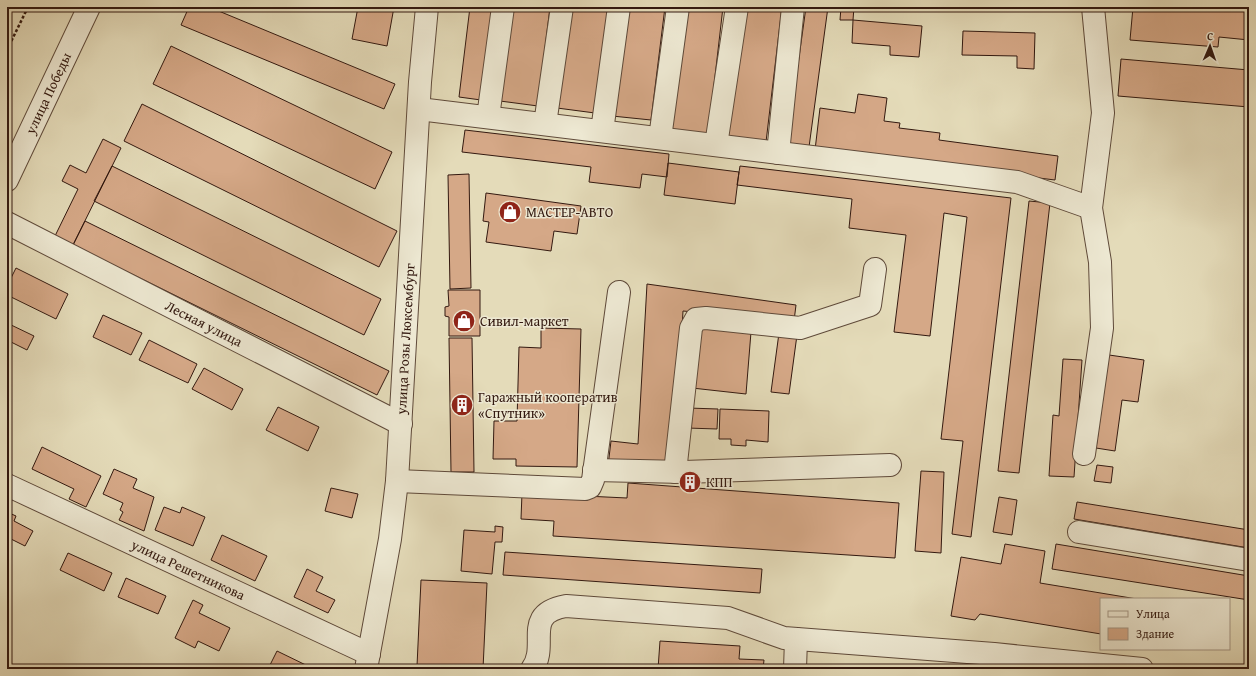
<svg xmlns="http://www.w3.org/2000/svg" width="1256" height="676" font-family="'Gentium Book Plus',serif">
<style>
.building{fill:#d5a887;stroke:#331910}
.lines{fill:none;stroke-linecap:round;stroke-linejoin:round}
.minor-casing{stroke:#5f4a3a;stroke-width:24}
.path{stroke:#331910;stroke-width:2.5;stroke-dasharray:3 2;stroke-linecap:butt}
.minor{stroke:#ede8d2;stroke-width:22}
.labels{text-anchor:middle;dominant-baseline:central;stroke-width:3;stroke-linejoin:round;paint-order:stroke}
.street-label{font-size:14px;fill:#331910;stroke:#ede8d2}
.poi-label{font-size:14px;fill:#331910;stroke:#ede8d2;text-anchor:start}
</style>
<rect width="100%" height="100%" fill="#e4dbb9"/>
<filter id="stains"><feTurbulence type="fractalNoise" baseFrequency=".005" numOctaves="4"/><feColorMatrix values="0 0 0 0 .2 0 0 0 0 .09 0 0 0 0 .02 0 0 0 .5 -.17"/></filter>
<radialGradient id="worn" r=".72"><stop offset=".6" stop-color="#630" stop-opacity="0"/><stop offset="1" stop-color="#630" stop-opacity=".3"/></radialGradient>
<path class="building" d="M189,7H209L395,84L384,109L181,25Z
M314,7H329V10Z
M358,7H394L387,46L352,39Z
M470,7H493L481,100L459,97Z
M512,7H550L538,106L500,101Z
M570,7H608L595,113L557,108Z
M626,7H665L651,120L612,116Z
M684,7H723L708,137L670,133Z
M743,7H782L766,142L728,138Z
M806,7H828L809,147L787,144Z
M841,7H854L853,20H840Z
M1133,7H1198L1249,11V40L1219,37L1218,47L1130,40Z
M853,20L922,26L919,57L890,55V46L852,43Z
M963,31L1035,33L1034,69L1017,68V56L962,55Z
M171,46L392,152L375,189L153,84Z
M1121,59L1249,70V107L1118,96Z
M858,94L887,98L884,121L900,123L899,128L940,133L939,140L1058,156L1055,180L815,150L820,108L855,113Z
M142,104L397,231L379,267L124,141Z
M465,130L669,154L667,177L642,174L640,188L589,182L591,167L462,152Z
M103,139L121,148L73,245L55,236L78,189L62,181L70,165L86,173Z
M668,163L739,172L735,204L664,195Z
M112,166L381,299L364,335L94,201Z
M740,166L1011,198L971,537L952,534L963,441L941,439L967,217L944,213L930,336L894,332L906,235L849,228L852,199L737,185Z
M469,174L471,288L450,289L448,175Z
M486,193L581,206L577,234L554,231L551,251L486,242L489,222L483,221Z
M1029,201L1050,203L1019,473L998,471Z
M85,221L389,371L377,395L73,245Z
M16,268L68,294L56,319L7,295V286Z
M647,284L796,305L794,321L683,311L674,467L608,466L611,441L638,444Z
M448,290H480V336H449V317L445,316V307L449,306Z
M103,315L142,333L131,355L93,337Z
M7,323L34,336L27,350L9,341L7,345Z
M698,327L751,332L746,394L692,388Z
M541,328L581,329L577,467L516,466V459H493L494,421H517L519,347L541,348Z
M779,333L797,335L789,394L771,392Z
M449,338H472L474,472H451Z
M149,340L197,364L188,383L139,360Z
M1109,355L1144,360L1138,402L1122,400L1115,451L1096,448Z
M1063,359L1082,360L1074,477L1049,476L1053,415L1059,416Z
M204,368L243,389L232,410L192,389Z
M278,407L319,427L308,451L266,430Z
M688,408L718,409L717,429L687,428Z
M720,409L769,411L768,442L746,440V446L731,445V439H719Z
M42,447L101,476L86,507L69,499L74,489L32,469Z
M1097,465L1113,467L1111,483L1094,481Z
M114,469L137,479L133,488L154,497L144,531L119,520L123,512L120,510L123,503L103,494Z
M921,471L944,472L941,553L915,551Z
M684,477L696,478V488L683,487Z
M628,483L899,503L895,558L553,536L554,521L521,519L522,493L627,498Z
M331,488L358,494L352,518L325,511Z
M999,497L1017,500L1012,535L993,532Z
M1077,502L1249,530V548L1074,519Z
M164,507L180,513L182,507L205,517L193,546L155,530Z
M7,512L16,516L14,521L33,531L25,546L7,537Z
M495,526L503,527L502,542H495L492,574L461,571L464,530L495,532Z
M222,535L267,556L255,581L211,560Z
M1005,544L1045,551L1040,583L1137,599H1101V634L980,614L975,620L951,616L961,557L1001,564Z
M1056,544L1249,576V600L1052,569Z
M505,552L762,569L760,593L503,575Z
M68,553L112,573L104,591L60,570Z
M307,569L323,577L316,591L335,600L328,613L294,597Z
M126,578L166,596L158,614L118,597Z
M421,580L487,583L483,669L417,666Z
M193,600L203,605L199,613L230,628L219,651L198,641L195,648L175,638Z
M660,641L740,646L739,659L764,660L763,669H658Z
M277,651L312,668V669H268Z
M434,666L470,668L469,669H434Z"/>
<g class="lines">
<g class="minor-casing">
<g id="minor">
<path d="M419,109L1017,182L1091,208"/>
<path d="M488,117L503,7"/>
<path d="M545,124L562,7"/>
<path d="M602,131L619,7"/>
<path d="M660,138L678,7"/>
<path d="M716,145L737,7"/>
<path d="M778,153L793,7"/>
<path id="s1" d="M7,180L89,7"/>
<path id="s2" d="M7,223L401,424"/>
<path d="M1084,454L1102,328L1100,262L1091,208L1103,113L1093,7"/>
<path d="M594,470L684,472L890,465"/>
<path d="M675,472L691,328L696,319L706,318L800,328L870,305L875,269"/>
<path d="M397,481L585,489L590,487L593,480L619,292"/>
<path id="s3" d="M7,485L369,654"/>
<path d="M1079,532L1249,560"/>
<path id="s4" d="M366,669L390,539L397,481L420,82L427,7"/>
<path d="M532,669C550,645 521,614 566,606L728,618L784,638L994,654L1142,669"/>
<path d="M795,669L796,639"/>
</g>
</g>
<path class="path" d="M7,50L28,7"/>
<use href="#minor" class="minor"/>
</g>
<defs>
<g id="shop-disc" transform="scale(1.15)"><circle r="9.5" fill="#8f2418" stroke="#ede8d2"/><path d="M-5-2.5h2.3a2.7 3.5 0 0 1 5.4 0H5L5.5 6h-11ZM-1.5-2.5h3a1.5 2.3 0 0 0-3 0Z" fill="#fff"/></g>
<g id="building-disc" transform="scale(1.15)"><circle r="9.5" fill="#8f2418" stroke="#ede8d2"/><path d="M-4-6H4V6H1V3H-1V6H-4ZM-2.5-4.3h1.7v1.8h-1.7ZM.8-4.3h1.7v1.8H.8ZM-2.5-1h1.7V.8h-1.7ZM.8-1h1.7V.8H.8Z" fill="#fff"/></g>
</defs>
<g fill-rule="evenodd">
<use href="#shop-disc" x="510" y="212"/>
<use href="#shop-disc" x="464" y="321"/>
<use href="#building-disc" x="462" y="405"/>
<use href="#building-disc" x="690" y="482"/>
</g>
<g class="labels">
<g class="street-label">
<text stroke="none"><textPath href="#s1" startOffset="96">улица Победы</textPath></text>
<text stroke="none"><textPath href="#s2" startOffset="221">Лесная улица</textPath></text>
<text stroke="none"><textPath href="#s4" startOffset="333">улица Розы Люксембург</textPath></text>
<text stroke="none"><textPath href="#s3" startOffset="200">улица Решетникова</textPath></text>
</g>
<g class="poi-label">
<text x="526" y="212">МАСТЕР-АВТО</text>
<text x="480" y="321">Сивил-маркет</text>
<text x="478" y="397">Гаражный кооператив<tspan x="478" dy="16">«Спутник»</tspan></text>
<text x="706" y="482">КПП</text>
</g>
</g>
<rect width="1256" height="676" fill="none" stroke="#e4dbb9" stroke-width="24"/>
<rect x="8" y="8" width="1240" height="660" fill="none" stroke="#331910" stroke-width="2"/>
<rect x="12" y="12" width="1232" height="652" fill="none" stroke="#331910"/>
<rect x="1100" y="598" width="130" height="52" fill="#ede8d2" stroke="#a39584"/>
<rect x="1108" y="611" width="20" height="6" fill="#ede8d2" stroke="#a39584"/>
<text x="1136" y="618" font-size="12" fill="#331910">Улица</text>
<rect x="1108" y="628" width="20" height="12" fill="#d5a887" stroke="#a39584"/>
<text x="1136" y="638" font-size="12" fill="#331910">Здание</text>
<g transform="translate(1210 46) rotate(2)" stroke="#ede8d2" stroke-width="3" paint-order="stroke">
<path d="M0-3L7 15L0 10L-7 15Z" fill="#331910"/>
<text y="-6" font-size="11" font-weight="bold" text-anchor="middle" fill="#331910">С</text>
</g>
<rect width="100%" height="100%" filter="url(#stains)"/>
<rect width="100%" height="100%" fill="url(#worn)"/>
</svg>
